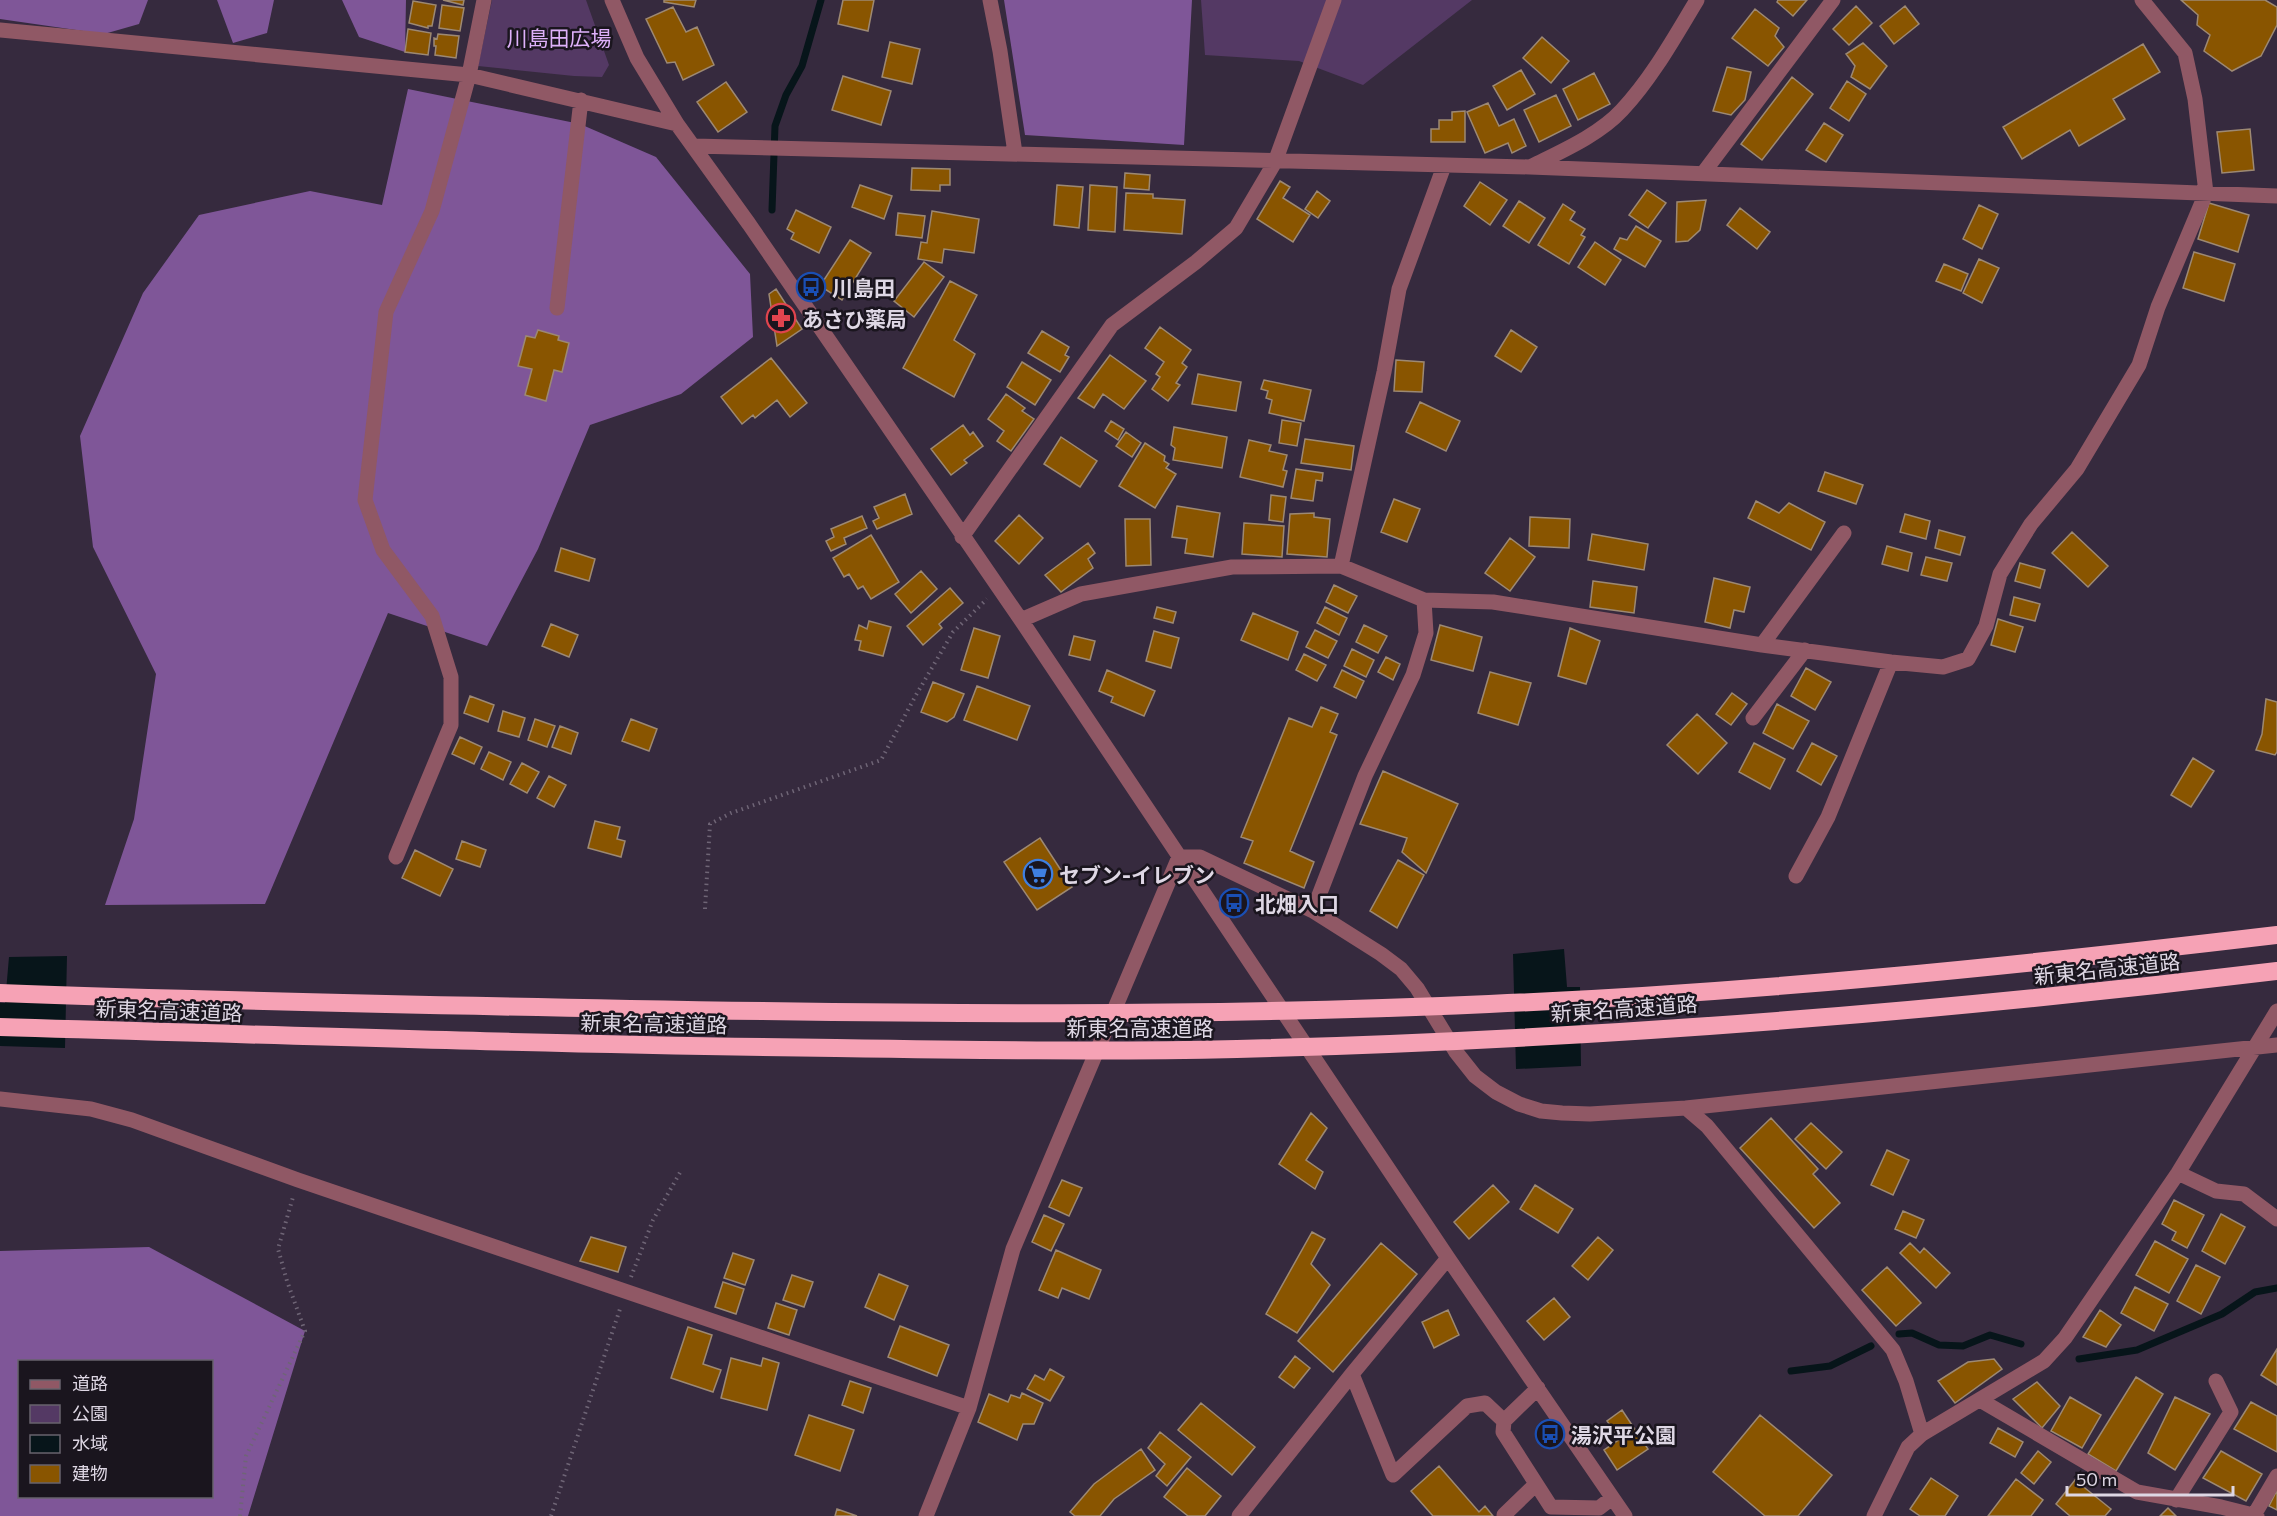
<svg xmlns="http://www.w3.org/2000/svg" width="2277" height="1516" font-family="Commissioner,'Noto Sans JP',sans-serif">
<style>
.green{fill:#543964}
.forest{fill:#7f5698;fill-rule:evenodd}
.water{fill:#07151a}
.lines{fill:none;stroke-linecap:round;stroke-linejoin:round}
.stream{stroke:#07151a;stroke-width:7}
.building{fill:#895500;stroke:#9d8973;stroke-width:1.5}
.path{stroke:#6f6576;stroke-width:4;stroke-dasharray:1.5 4.5;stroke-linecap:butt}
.minor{stroke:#905865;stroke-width:15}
.highway-bridge{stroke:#f6a2b5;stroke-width:18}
.labels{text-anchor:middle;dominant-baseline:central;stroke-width:5;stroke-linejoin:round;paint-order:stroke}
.park-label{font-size:21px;fill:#deb1fa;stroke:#1a151e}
.poi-label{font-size:21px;font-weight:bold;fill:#ded7e4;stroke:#1a151e;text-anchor:start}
.street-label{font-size:21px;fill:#ded7e4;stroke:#1a151e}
</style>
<rect width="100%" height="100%" fill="#362a3e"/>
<path class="green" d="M492,0H586L609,65L602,77L574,76L478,66Z
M1201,0H1472L1363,85L1299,61L1205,55Z"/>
<path class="forest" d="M0,0H148L139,24L104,34L0,19Z
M217,0H274L267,33L233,43Z
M342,0H406L405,52L359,37Z
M1004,0H1192L1184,145L1025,135Z
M408,89L580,124L656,157L750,274L753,337L681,394L590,425L538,549L487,646L388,613L265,904L105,905L134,819L156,674L93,547L80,436L143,293L199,215L310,191L382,205Z
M149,1247L305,1331L248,1516H0V1251ZM20,1362H212V1496H20Z"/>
<path class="water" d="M1564,949L1567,987H1580L1581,1066L1516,1069L1513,954Z
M67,956L65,1048L0,1046V1003H5L9,957Z"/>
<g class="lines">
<path class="stream" d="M772,210L775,126L786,95L802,66L821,0
M1899,1334L1912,1333L1939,1345L1963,1346L1990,1335L2021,1344
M2079,1359L2137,1350L2222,1314L2255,1292L2277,1288
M1791,1371L1830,1366L1871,1346"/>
</g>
<path class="building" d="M443,0H464L463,5Z
M664,0H696L694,7L664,2Z
M843,0H874L868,31L838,24Z
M1778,0H1807L1793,16L1777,2Z
M2181,0H2265L2277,7V25L2261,56L2232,71L2204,51L2210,35L2197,25L2198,15Z
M413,1L436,5L432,26H428V28L409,23Z
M442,5L464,8L460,31L439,28Z
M1856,6L1872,23L1849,45L1833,29Z
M1905,6L1919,24L1894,44L1880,26Z
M673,7L686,32L697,27L714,65L683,80L675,62L667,63L646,19Z
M1755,9L1779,28L1775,36L1784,47L1768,66L1732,38Z
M408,29L431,33L428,55L405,52Z
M438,34L459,36L456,58L435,55L436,46H434V38L437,39Z
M1542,37L1569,61L1551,83L1523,58Z
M890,42L920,49L912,84L882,77Z
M1863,43L1887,66L1870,89L1851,77L1855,66L1846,54Z
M2143,44L2160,72L2113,99L2125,119L2079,146L2070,130L2022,159L2003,127Z
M1727,67L1751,72L1745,100L1731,115L1713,111Z
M1521,70L1535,94L1507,110L1493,86Z
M1594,73L1610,104L1578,120L1563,89Z
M843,76L891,91L881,125L832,110Z
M1792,77L1813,94L1762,160L1741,144Z
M1847,81L1866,94L1849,121L1830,108Z
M726,82L747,112L718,132L697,102Z
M1556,95L1571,126L1539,142L1524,110Z
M1488,103L1499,126L1514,119L1526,146L1512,153L1508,143L1485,153L1467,112Z
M1465,111V142H1431V129H1439V120H1452V112Z
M1824,123L1843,135L1826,162L1806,150Z
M2250,129L2254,170L2222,173L2217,132Z
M912,168L950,169V185H940V191L911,190Z
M1125,173L1150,175L1149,190L1124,188Z
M1280,181L1290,187L1283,198L1310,215L1293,242L1257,219Z
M1480,182L1507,200L1490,225L1464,206Z
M860,185L892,196L884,219L852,207Z
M1057,185L1083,187L1079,228L1054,225Z
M1090,185L1117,187L1115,232L1088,230Z
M1647,190L1666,203L1648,228L1629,215Z
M1317,191L1330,201L1318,218L1305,209Z
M1126,193L1153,194V198L1185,200L1182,234L1124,230Z
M1706,200L1700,230L1688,241L1676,242L1677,202Z
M1519,201L1545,218L1529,243L1503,226Z
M2209,203L2249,215L2238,252L2198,239Z
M1563,204L1575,212L1570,220L1585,229L1581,235L1585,237L1569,264L1538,245Z
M1979,205L1998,214L1982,249L1963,239Z
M1740,208L1770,232L1757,249L1727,225Z
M796,210L831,227L819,253L791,239L794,233L787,229Z
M932,211L979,219L974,253L944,249L942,263L918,259L921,242L927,243Z
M898,213L925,216L922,238L896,235Z
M1636,226L1661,241L1645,267L1614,249L1620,238L1627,240Z
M850,240L871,253L842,300L820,286Z
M1595,242L1621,260L1605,285L1578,267Z
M2194,252L2235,264L2224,301L2183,288Z
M1979,259L1999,268L1982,303L1963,293Z
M924,262L944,277L914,317L894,301Z
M1944,264L1968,274L1961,291L1936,281Z
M950,281L977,295L954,340L975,354L954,397L903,368Z
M776,289L802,329L777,346L769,294Z
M1160,327L1191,350L1182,363L1187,367L1176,383L1180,385L1168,401L1152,389L1160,377L1156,374L1164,362L1145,348Z
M538,330L559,336L558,340L569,343L562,372L554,370L546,401L525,395L532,369L518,366L526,336L535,338Z
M1511,330L1537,347L1521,372L1495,356Z
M1042,331L1069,347L1065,355L1069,357L1060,372L1028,353Z
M1110,355L1146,381L1124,409L1103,394L1094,408L1078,398Z
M771,358L807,403L790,417L777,400L755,418L753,415L742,424L721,397Z
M1396,360L1424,362L1422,392L1394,391Z
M1022,362L1051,380L1035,405L1007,387Z
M1198,374L1241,382L1236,411L1192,404Z
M1264,380L1311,390L1304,421L1269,413L1272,400L1266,398L1268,391L1261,389Z
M1006,394L1025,408L1022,411L1034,419L1011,451L997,441L1004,431L988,419Z
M1420,402L1460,421L1446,451L1406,432Z
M1282,420L1301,423L1297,446L1279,443Z
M1111,421L1124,429L1118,440L1105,431Z
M963,425L970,435L973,432L983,446L964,460L967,463L951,475L931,449Z
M1174,427L1227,437L1222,468L1173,460L1175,448L1171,445Z
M1126,432L1141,443L1132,457L1116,446Z
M1061,437L1097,461L1080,487L1044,464Z
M1305,439L1354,446L1351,470L1301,463Z
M1249,440L1271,445L1269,451L1287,455L1283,470L1287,471L1283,487L1240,477Z
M1145,443L1165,456L1164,461L1169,464L1166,468L1176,474L1155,508L1119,486Z
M1296,469L1323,473L1322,481L1316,480L1313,501L1291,498Z
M1825,472L1863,485L1856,504L1818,491Z
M905,494L912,514L877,529L873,521L879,518L874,507Z
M1271,495L1286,497L1283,522L1269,520Z
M1394,499L1420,509L1407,542L1381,532Z
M1756,501L1779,513L1789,503L1825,522L1811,550L1748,518Z
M1177,506L1220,513L1213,557L1185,553L1187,539L1172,537Z
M1314,513V517L1330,519L1327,557L1287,554L1290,514Z
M1905,514L1930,521L1926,539L1900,532Z
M1019,515L1043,538L1019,564L995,541Z
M862,516L867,528L844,538L846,544L831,551L826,541L834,537L831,529Z
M1530,517L1570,519L1569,548L1529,546Z
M1125,519H1150L1151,565L1126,566Z
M1244,523L1284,526L1282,557L1242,554Z
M1939,530L1965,537L1960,555L1935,548Z
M2072,532L2108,566L2088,587L2052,553Z
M1592,534L1648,544L1644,570L1588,560Z
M871,535L899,582L871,599L863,586L858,589L849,574L844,577L833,558Z
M1510,538L1535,557L1510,591L1485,573Z
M1088,543L1095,553L1088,559L1093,568L1061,592L1045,575Z
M1887,546L1912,553L1908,571L1882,564Z
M561,548L595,559L589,581L555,571Z
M1926,557L1952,563L1947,581L1921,575Z
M2020,563L2045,570L2040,588L2015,581Z
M921,571L937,589L911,613L895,594Z
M1714,578L1750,587L1744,612L1734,610L1730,628L1705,622Z
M1593,581L1637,587L1634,613L1590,607Z
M1334,585L1357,596L1348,613L1326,602Z
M950,588L963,603L939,624L942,628L923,645L907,626Z
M2014,597L2040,604L2035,621L2010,615Z
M1157,607L1176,612L1173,623L1154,618Z
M1325,607L1347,618L1339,635L1317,623Z
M1253,613L1298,632L1288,660L1241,640Z
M1998,619L2023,627L2015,652L1991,645Z
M869,621L891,627L883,656L859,650L861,641L855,640L859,625L867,629Z
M551,624L578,635L569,657L542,646Z
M1364,625L1387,636L1378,653L1356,642Z
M1440,625L1482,637L1473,671L1431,660Z
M974,628L1000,636L988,678L961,670Z
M1570,628L1600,641L1586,684L1558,676Z
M1315,630L1337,641L1328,658L1306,647Z
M1154,631L1179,638L1171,668L1146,661Z
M1074,636L1095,641L1090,660L1069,655Z
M1352,649L1374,660L1366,677L1344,666Z
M1304,654L1326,665L1317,681L1296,670Z
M1386,657L1400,664L1393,680L1378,672Z
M1806,668L1831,682L1815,710L1791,696Z
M1107,670L1155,691L1144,716L1111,702L1113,697L1099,691Z
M1342,670L1364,681L1356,698L1334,687Z
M1490,672L1531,683L1518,725L1478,713Z
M933,682L964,694L954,717L947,722L921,712Z
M977,686L1030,706L1017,740L964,720Z
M1732,693L1747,704L1731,725L1716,714Z
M470,696L494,705L488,722L464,713Z
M2266,699L2277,702V752L2275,755L2256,750L2262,734Z
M1777,704L1809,721L1793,749L1763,733Z
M1321,707L1338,714L1330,732L1337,735L1290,851L1314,862L1304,888L1244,863L1253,841L1241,837L1289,718L1312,727Z
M503,711L525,718L519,737L498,731Z
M1697,714L1727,743L1698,774L1667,745Z
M535,719L555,726L547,747L528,740Z
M631,719L657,729L649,751L622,741Z
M560,726L578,733L571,754L552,747Z
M460,737L482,747L474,764L452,754Z
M1754,743L1785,759L1770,789L1739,772Z
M1812,743L1837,756L1821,785L1797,771Z
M489,752L511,762L503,780L481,769Z
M2193,758L2214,771L2191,807L2171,795Z
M522,763L539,772L527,793L510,784Z
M1383,771L1458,804L1426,873L1402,852L1407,838L1360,824Z
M549,776L566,785L554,807L537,798Z
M595,821L620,827L617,839L625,841L621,857L588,848Z
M1040,838L1072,887L1037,910L1004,862Z
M462,841L486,850L480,867L456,859Z
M415,850L453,869L440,896L402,878Z
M1398,860L1424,875L1397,928L1370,911Z
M1311,1113L1327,1128L1306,1160L1323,1172L1315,1189L1279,1164Z
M1771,1118L1818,1169L1813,1174L1840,1203L1814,1228L1740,1148Z
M1811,1123L1842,1152L1826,1169L1795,1139Z
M1887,1150L1909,1160L1893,1195L1871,1185Z
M1062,1180L1082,1188L1069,1216L1049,1207Z
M1493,1185L1509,1202L1469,1239L1454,1222Z
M1535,1185L1573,1209L1558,1233L1520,1209Z
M2174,1200L2204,1215L2187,1248L2172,1240L2176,1232L2162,1224Z
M1903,1211L1924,1220L1916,1238L1895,1229Z
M2221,1214L2245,1227L2225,1264L2202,1251Z
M1044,1215L1064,1224L1051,1251L1032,1242Z
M1312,1232L1325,1239L1311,1264L1330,1285L1297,1333L1266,1314Z
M591,1237L626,1247L618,1272L580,1261Z
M1598,1237L1613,1250L1588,1280L1572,1266Z
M2155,1241L2188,1259L2169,1293L2136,1275Z
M1381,1243L1417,1274L1333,1372L1298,1341Z
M1910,1243L1920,1253L1924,1248L1950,1273L1936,1288L1900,1253Z
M1056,1250L1101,1270L1089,1299L1062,1288L1058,1298L1039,1290Z
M733,1253L754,1260L745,1285L724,1278Z
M2196,1265L2220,1277L2201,1314L2177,1301Z
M1887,1267L1921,1303L1896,1326L1862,1290Z
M879,1274L908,1286L894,1320L865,1307Z
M792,1275L813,1282L804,1307L783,1300Z
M723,1282L744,1289L736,1314L715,1307Z
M2135,1287L2168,1304L2154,1331L2121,1313Z
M1554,1298L1570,1317L1544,1340L1527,1321Z
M776,1303L797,1310L789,1335L768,1328Z
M1448,1310L1459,1335L1434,1348L1422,1322Z
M2100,1310L2121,1325L2106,1347L2083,1337Z
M900,1326L949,1345L937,1376L888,1357Z
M688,1327L712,1335L703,1364L721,1370L713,1392L671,1378Z
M2277,1349V1385L2261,1375Z
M1295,1356L1310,1368L1294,1388L1279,1377Z
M731,1358L761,1366L763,1358L779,1363L767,1410L721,1398Z
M1994,1359L2002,1369L1955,1403L1938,1381L1968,1362Z
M1050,1369L1064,1377L1050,1401L1027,1389L1035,1375L1044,1380Z
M2136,1377L2163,1394L2116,1471L2088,1454Z
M850,1381L871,1388L863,1413L842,1405Z
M2037,1382L2060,1406L2042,1428L2013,1399Z
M1022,1393L1043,1403L1034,1424H1023L1017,1440L978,1422L989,1394L1008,1402L1011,1395L1020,1398Z
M2070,1397L2101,1415L2082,1448L2051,1431Z
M2175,1397L2210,1414L2175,1470L2148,1453Z
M2251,1402L2277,1416V1452L2234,1429Z
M1201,1403L1255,1447L1232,1475L1178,1430Z
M1622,1410L1648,1449L1617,1470L1604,1450L1620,1439L1607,1421Z
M809,1415L854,1430L840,1471L795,1455Z
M1760,1415L1832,1475L1798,1516H1765L1713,1472Z
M1998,1428L2023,1442L2015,1457L1990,1443Z
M1160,1432L1191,1457L1167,1486L1156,1476L1165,1464L1148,1448Z
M1141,1449L1155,1470L1114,1499L1100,1516H1075L1070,1512L1094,1484Z
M2038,1451L2051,1462L2034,1484L2021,1473Z
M2221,1451L2262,1474L2246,1501L2203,1478Z
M1439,1466L1479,1512L1485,1506L1493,1516H1433L1411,1491Z
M1187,1468L1221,1496L1205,1516H1188L1164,1497Z
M1931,1478L1958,1496L1945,1516H1920L1910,1509Z
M2016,1479L2043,1500L2031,1516H1988Z
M2075,1480L2111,1509L2105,1516H2070L2056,1504Z
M2277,1490V1510L2269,1506Z
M2168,1508L2176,1516H2160Z
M837,1509L857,1516H835Z"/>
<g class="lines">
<path class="path" d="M705,909L710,824L731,813L881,760L916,695L953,632L987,599
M631,1277L653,1220L682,1169
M240,1516L246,1456L305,1331L287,1281L278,1249L293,1197
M551,1516L621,1306"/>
<path class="minor" d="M612,0L637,58L677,124L749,224L1021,620L1448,1258L1625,1516
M990,0L1000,51L1015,153
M0,30L469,75L677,124
M694,146L1530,167L2277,196
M1532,166C1562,151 1599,135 1622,110C1652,78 1674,38 1697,0
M1704,172L1833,0
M557,308L581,100
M962,537L1112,325L1196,262L1236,228L1275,162L1334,0
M1424,600L1493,602L1762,645L1891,662L1943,667L1968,659L1986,626L2000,574L2031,524L2077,469L2139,365L2158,307L2206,193L2195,99L2185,53L2142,0
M1021,620L1081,594L1232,567L1341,566
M1762,645L1844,533
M1753,718L1805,650
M396,857L451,725V677L432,616L383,550L365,500L386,312L432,211L469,75L484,0
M1796,876L1828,817L1891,662
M1313,911L1365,776L1413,675L1426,633L1424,600L1341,566L1384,372L1399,289L1444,166
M0,1099L91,1109L132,1120L298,1180L969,1408
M1686,1108L2277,1045
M2178,1173L2216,1191L2244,1194L2277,1219
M1352,1374L1393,1475L1467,1406L1485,1403L1504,1421
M1538,1388L1504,1421L1503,1432L1551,1507L1599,1508L1612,1498
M1980,1400L2137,1492L2221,1507L2257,1516
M2176,1500L2231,1412L2216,1381
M1504,1515L1536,1484
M2254,1515L2277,1476
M926,1516L969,1408L1013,1249L1179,857H1200L1313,911L1381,954L1401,969L1417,988L1456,1052L1475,1076L1496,1092L1519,1104L1541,1111L1562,1113L1590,1114L1686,1108L1707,1126L1893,1350L1906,1381L1922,1434
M1239,1516L1352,1374L1448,1258
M1874,1516L1908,1447L1922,1434L2044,1361L2065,1338L2178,1173L2277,1011"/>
<path class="highway-bridge" d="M0,993C210,1001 420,1005 630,1009C917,1014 1203,1017 1489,1004C1753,993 2015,966 2277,935
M0,1027C279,1035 557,1045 836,1048C970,1050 1104,1052 1237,1049C1585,1040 1932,1013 2277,971"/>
</g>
<defs>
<g id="bus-ring" transform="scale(1.5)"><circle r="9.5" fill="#1a151e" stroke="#1a4fb4" stroke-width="1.5"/><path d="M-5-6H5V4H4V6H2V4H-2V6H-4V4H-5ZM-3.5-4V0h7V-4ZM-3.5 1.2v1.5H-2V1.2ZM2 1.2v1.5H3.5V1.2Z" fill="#1a4fb4"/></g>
<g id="pharmacy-ring" transform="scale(1.5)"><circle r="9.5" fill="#1a151e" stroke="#e0444e" stroke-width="1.5"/><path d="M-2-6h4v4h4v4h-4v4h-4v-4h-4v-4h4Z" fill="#e0444e"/></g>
<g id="supermarket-ring" transform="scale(1.5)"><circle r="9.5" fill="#1a151e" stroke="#3f7fe0" stroke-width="1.5"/><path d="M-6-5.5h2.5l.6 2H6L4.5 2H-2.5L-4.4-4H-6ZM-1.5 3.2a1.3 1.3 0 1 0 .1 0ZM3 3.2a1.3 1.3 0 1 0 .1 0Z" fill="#3f7fe0"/></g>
</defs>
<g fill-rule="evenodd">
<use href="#bus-ring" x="811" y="287"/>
<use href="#pharmacy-ring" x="781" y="318"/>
<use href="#supermarket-ring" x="1038" y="874"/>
<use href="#bus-ring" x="1234" y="903"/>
<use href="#bus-ring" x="1550" y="1434"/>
</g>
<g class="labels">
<g class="park-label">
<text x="559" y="37">川島田広場</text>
</g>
<g class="poi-label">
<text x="832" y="287">川島田</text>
<text x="802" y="318">あさひ薬局</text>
<text x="1059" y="874">セブン-イレブン</text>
<text x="1255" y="903">北畑入口</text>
<text x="1571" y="1434">湯沢平公園</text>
</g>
<g class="street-label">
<text transform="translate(2107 968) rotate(-6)">新東名高速道路</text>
<text transform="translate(1624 1008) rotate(-4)">新東名高速道路</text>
<text transform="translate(169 1010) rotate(2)">新東名高速道路</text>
<text transform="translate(654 1023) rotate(1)">新東名高速道路</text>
<text x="1140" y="1027">新東名高速道路</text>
</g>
</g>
<rect x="18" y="1360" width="195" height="138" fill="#1a151e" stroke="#68636d" stroke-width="1.5"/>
<rect x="30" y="1380" width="30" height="9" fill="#905865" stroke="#68636d" stroke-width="1.5"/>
<text x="72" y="1390" font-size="18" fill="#ded7e4">道路</text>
<rect x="30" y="1405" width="30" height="18" fill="#543964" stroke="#68636d" stroke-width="1.5"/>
<text x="72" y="1420" font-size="18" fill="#ded7e4">公園</text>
<rect x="30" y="1435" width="30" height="18" fill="#07151a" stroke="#68636d" stroke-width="1.5"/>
<text x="72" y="1450" font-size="18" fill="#ded7e4">水域</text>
<rect x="30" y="1465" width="30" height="18" fill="#895500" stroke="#68636d" stroke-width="1.5"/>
<text x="72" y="1480" font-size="18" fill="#ded7e4">建物</text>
<path d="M2067 1486v9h166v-9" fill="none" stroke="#ded7e4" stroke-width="3"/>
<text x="2076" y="1486" font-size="18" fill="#ded7e4" stroke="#1a151e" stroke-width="4.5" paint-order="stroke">50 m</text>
</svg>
